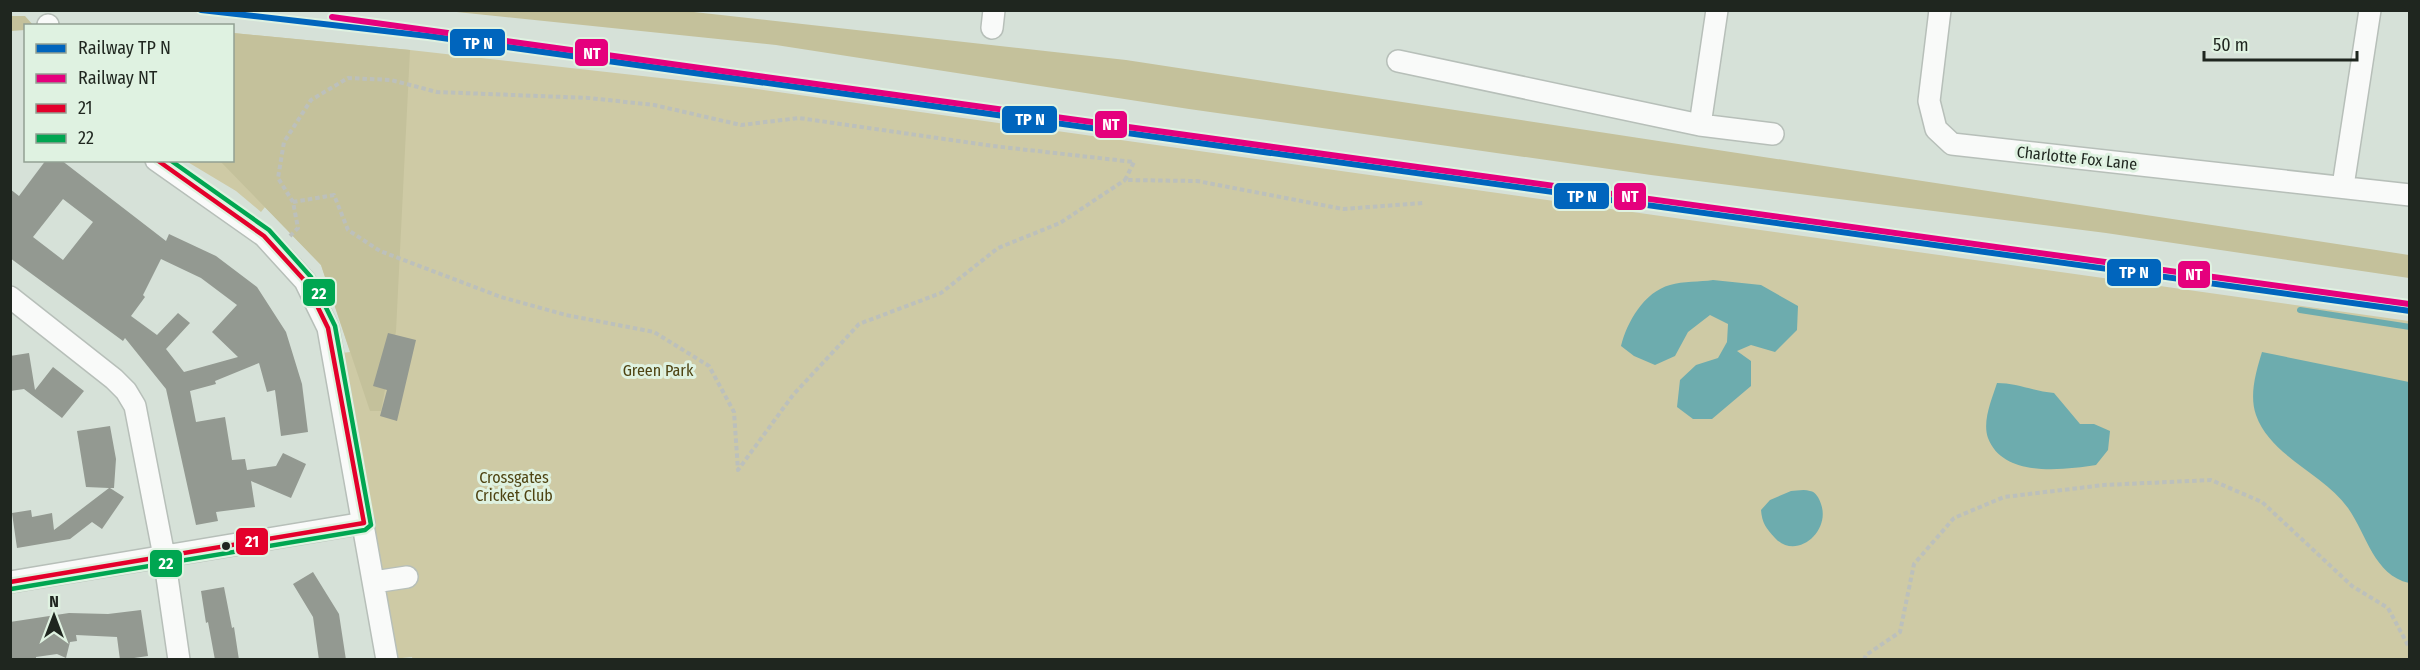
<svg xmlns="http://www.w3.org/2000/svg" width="2420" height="670" font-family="'Fira Sans Condensed',sans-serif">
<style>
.green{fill:#cecaa5}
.forest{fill:#c4c19b}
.water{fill:#6dacae}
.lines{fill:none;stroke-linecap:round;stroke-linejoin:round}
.stream{stroke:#6dacae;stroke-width:6}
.building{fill:#939991;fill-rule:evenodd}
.minor-casing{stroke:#b7bfb9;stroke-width:24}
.path{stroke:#bcc0bc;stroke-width:4;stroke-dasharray:4.5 3;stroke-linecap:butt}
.minor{stroke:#f9faf9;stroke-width:21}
.bus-1-casing{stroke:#dff2e1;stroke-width:9}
.bus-2-casing{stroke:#dff2e1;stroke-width:9}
.bus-1{stroke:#e4002b;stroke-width:4.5}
.bus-2{stroke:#00a651;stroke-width:4.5}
.rail-1-casing{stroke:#dff2e1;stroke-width:10}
.rail-2-casing{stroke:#dff2e1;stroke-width:10}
.rail-1{stroke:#0065bd;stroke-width:6}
.rail-2{stroke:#e5007d;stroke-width:6}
.bus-dot{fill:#1f261f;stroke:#dff2e1;stroke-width:2}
.labels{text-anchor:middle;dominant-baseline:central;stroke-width:6;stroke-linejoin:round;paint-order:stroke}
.street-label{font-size:16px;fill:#1f261f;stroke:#dff2e1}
.park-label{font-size:16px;fill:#4e4312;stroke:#dff2e1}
.line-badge{stroke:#dff2e1;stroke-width:2}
.badge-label{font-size:16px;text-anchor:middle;font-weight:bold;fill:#fff}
</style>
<rect width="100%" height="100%" fill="#d6e1d8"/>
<path class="green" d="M233,33L410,50L750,88L2409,321V659L413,660L412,657L392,659L333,354L350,352L321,265L265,207L261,212L236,191L186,161L232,160Z"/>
<path class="forest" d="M447,11H685L1126,60L2409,255V278L2106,233L1651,175L1189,109L776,45Z
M11,16H25L33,25L26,26L25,30L11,31Z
M233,33L410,50L396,331L381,411H370L321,265L220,161L232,160Z"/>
<path class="water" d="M1713,280L1761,285L1798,306L1797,330L1775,352L1751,345L1737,351L1751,361V386L1712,419H1693L1677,407L1680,380L1696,365L1718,358L1727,342L1728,324L1710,315L1688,332L1675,356L1655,365L1634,356L1621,346C1627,322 1644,292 1670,285C1683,281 1700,282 1713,280Z
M2262,352L2409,382V583C2374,575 2367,535 2348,508C2323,473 2271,457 2256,415C2249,395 2256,372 2262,352Z
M1997,383C2016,383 2034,391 2054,393L2080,424H2094L2110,431L2108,450L2096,465C2063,470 2003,478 1988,438C1982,421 1992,399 1997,383Z
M1791,491C1796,491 1804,489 1810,491C1816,492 1819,498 1821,504C1831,532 1796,561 1775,538C1766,528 1762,523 1761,510L1770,500Z"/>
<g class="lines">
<path class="stream" d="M2300,310L2410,327"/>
</g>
<path class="building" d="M46,160H61L166,241L169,234L216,256L257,287L286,332L302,384L308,432L281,436L275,390L267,392L259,363L215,381L216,384L190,391L196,422L225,417L232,460L245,459L247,470L276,466L283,453L306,464L291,498L251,481L255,507L216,512L218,521L196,525L166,389L125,338L123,341L10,258V189L19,196ZM63,199L93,222L63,260L33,237ZM161,259L201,278L237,305L212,332L238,357L184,372L166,349L190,323L178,313L157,335L131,316L145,297L143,295Z
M388,333L416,340L397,421L380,416L387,390L373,386Z
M29,353L35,390L53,367L84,391L62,418L24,389L10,391V356Z
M110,426L116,459L114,488H110L124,497L102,529L92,522L70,539L17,548L12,513L31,510L32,517L52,513L54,530L109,488L86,487L77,431Z
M313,572L339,614L346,660H319L313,617L293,584Z
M224,587L232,628L234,627L239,660H215L208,622L206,623L201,591Z
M141,610L148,656L120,660L117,637L76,635L77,641L70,642L66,658L57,654L36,657V660H10V622L69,613L108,614Z"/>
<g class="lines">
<g class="minor-casing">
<path id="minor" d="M1717,10L1700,125L1773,134
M1940,10L1929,101L1936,129L1952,144L2410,195
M48,25V26
M992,28L994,10
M1398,61L1700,125
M156,160L264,236L305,281L328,328L387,660
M2343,186L2370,10
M10,297L114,379L126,391L135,406L164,556L179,660
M10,582L364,523
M374,582L407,577"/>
</g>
<path class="path" d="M293,202L334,195L348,230L380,251L501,297L566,315L654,332L709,366L734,412L738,470L793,395L859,324L941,293L998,248L1060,223L1125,180
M290,236L298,228L293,202L278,178L284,142L311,100L348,78L391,80L437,92L589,98L654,105L741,125L799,118L993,146L1134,162L1125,180L1197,181L1343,209L1423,203
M1864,660L1866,655L1900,632L1914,564L1954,518L2004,497L2104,485L2211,480L2262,502L2352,586L2388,608L2410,649"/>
<use href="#minor" class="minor"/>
<g class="bus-1-casing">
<path id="bus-1" d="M10,582L364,523L328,328L305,281L264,236L157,160"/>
</g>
<g class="bus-2-casing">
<path id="bus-2" d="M11,589L365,530L371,525L335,326L311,277L269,230L170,160"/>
</g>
<use href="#bus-1" class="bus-1"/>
<use href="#bus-2" class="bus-2"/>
<g class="rail-1-casing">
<path id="rail-1" d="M201,10L428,36L2410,311"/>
</g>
<g class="rail-2-casing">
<path id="rail-2" d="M332,17L2409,304"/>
</g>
<use href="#rail-1" class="rail-1"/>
<use href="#rail-2" class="rail-2"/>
</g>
<circle class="bus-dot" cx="226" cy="546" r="5"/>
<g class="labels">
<g class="street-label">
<text transform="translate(2077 158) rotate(6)">Charlotte Fox Lane</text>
</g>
<g class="park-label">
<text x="658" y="370">Green Park</text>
<text x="514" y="477">Crossgates<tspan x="514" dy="18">Cricket Club</tspan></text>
</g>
</g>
<g class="line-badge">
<rect x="449" y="28" width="57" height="29" rx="6" fill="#0065bd"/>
<rect x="574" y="38" width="35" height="29" rx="6" fill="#e5007d"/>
<rect x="1001" y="105" width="57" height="29" rx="6" fill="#0065bd"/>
<rect x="1094" y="110" width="34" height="29" rx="6" fill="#e5007d"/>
<rect x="1553" y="182" width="57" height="28" rx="6" fill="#0065bd"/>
<rect x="1613" y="182" width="34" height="29" rx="6" fill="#e5007d"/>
<rect x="2106" y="258" width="56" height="29" rx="6" fill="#0065bd"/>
<rect x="2177" y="260" width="34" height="29" rx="6" fill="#e5007d"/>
<rect x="302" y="278" width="34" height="29" rx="6" fill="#00a651"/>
<rect x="235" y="527" width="34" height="29" rx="6" fill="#e4002b"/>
<rect x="149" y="549" width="34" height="29" rx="6" fill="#00a651"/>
</g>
<g class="badge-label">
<text x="478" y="49">TP N</text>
<text x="592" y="59">NT</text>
<text x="1030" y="125">TP N</text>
<text x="1111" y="130">NT</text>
<text x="1582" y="202">TP N</text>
<text x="1630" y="202">NT</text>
<text x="2134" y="278">TP N</text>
<text x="2194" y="280">NT</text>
<text x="319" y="299">22</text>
<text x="252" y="547">21</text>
<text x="166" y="569">22</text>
</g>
<rect width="2420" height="670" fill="none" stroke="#1f261f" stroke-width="24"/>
<rect x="24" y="24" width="210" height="138" fill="#dff2e1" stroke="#92a093" stroke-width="1.5"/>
<rect x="36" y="44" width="30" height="9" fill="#0065bd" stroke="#92a093" stroke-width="1.5"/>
<text x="78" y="54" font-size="18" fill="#1f261f">Railway TP N</text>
<rect x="36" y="74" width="30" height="9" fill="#e5007d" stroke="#92a093" stroke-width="1.5"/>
<text x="78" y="84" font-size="18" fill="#1f261f">Railway NT</text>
<rect x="36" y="104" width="30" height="9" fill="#e4002b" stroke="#92a093" stroke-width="1.5"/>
<text x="78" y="114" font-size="18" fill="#1f261f">21</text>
<rect x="36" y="134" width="30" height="9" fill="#00a651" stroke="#92a093" stroke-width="1.5"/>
<text x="78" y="144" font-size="18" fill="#1f261f">22</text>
<g transform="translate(54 616)" stroke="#dff2e1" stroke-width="4.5" paint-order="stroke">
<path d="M0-4.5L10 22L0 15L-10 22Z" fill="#1f261f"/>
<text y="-9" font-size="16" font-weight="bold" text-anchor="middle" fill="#1f261f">N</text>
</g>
<path d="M2204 51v9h153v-9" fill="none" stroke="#1f261f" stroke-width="3"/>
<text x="2213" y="51" font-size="18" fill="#1f261f" stroke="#dff2e1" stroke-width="4.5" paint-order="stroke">50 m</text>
</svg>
